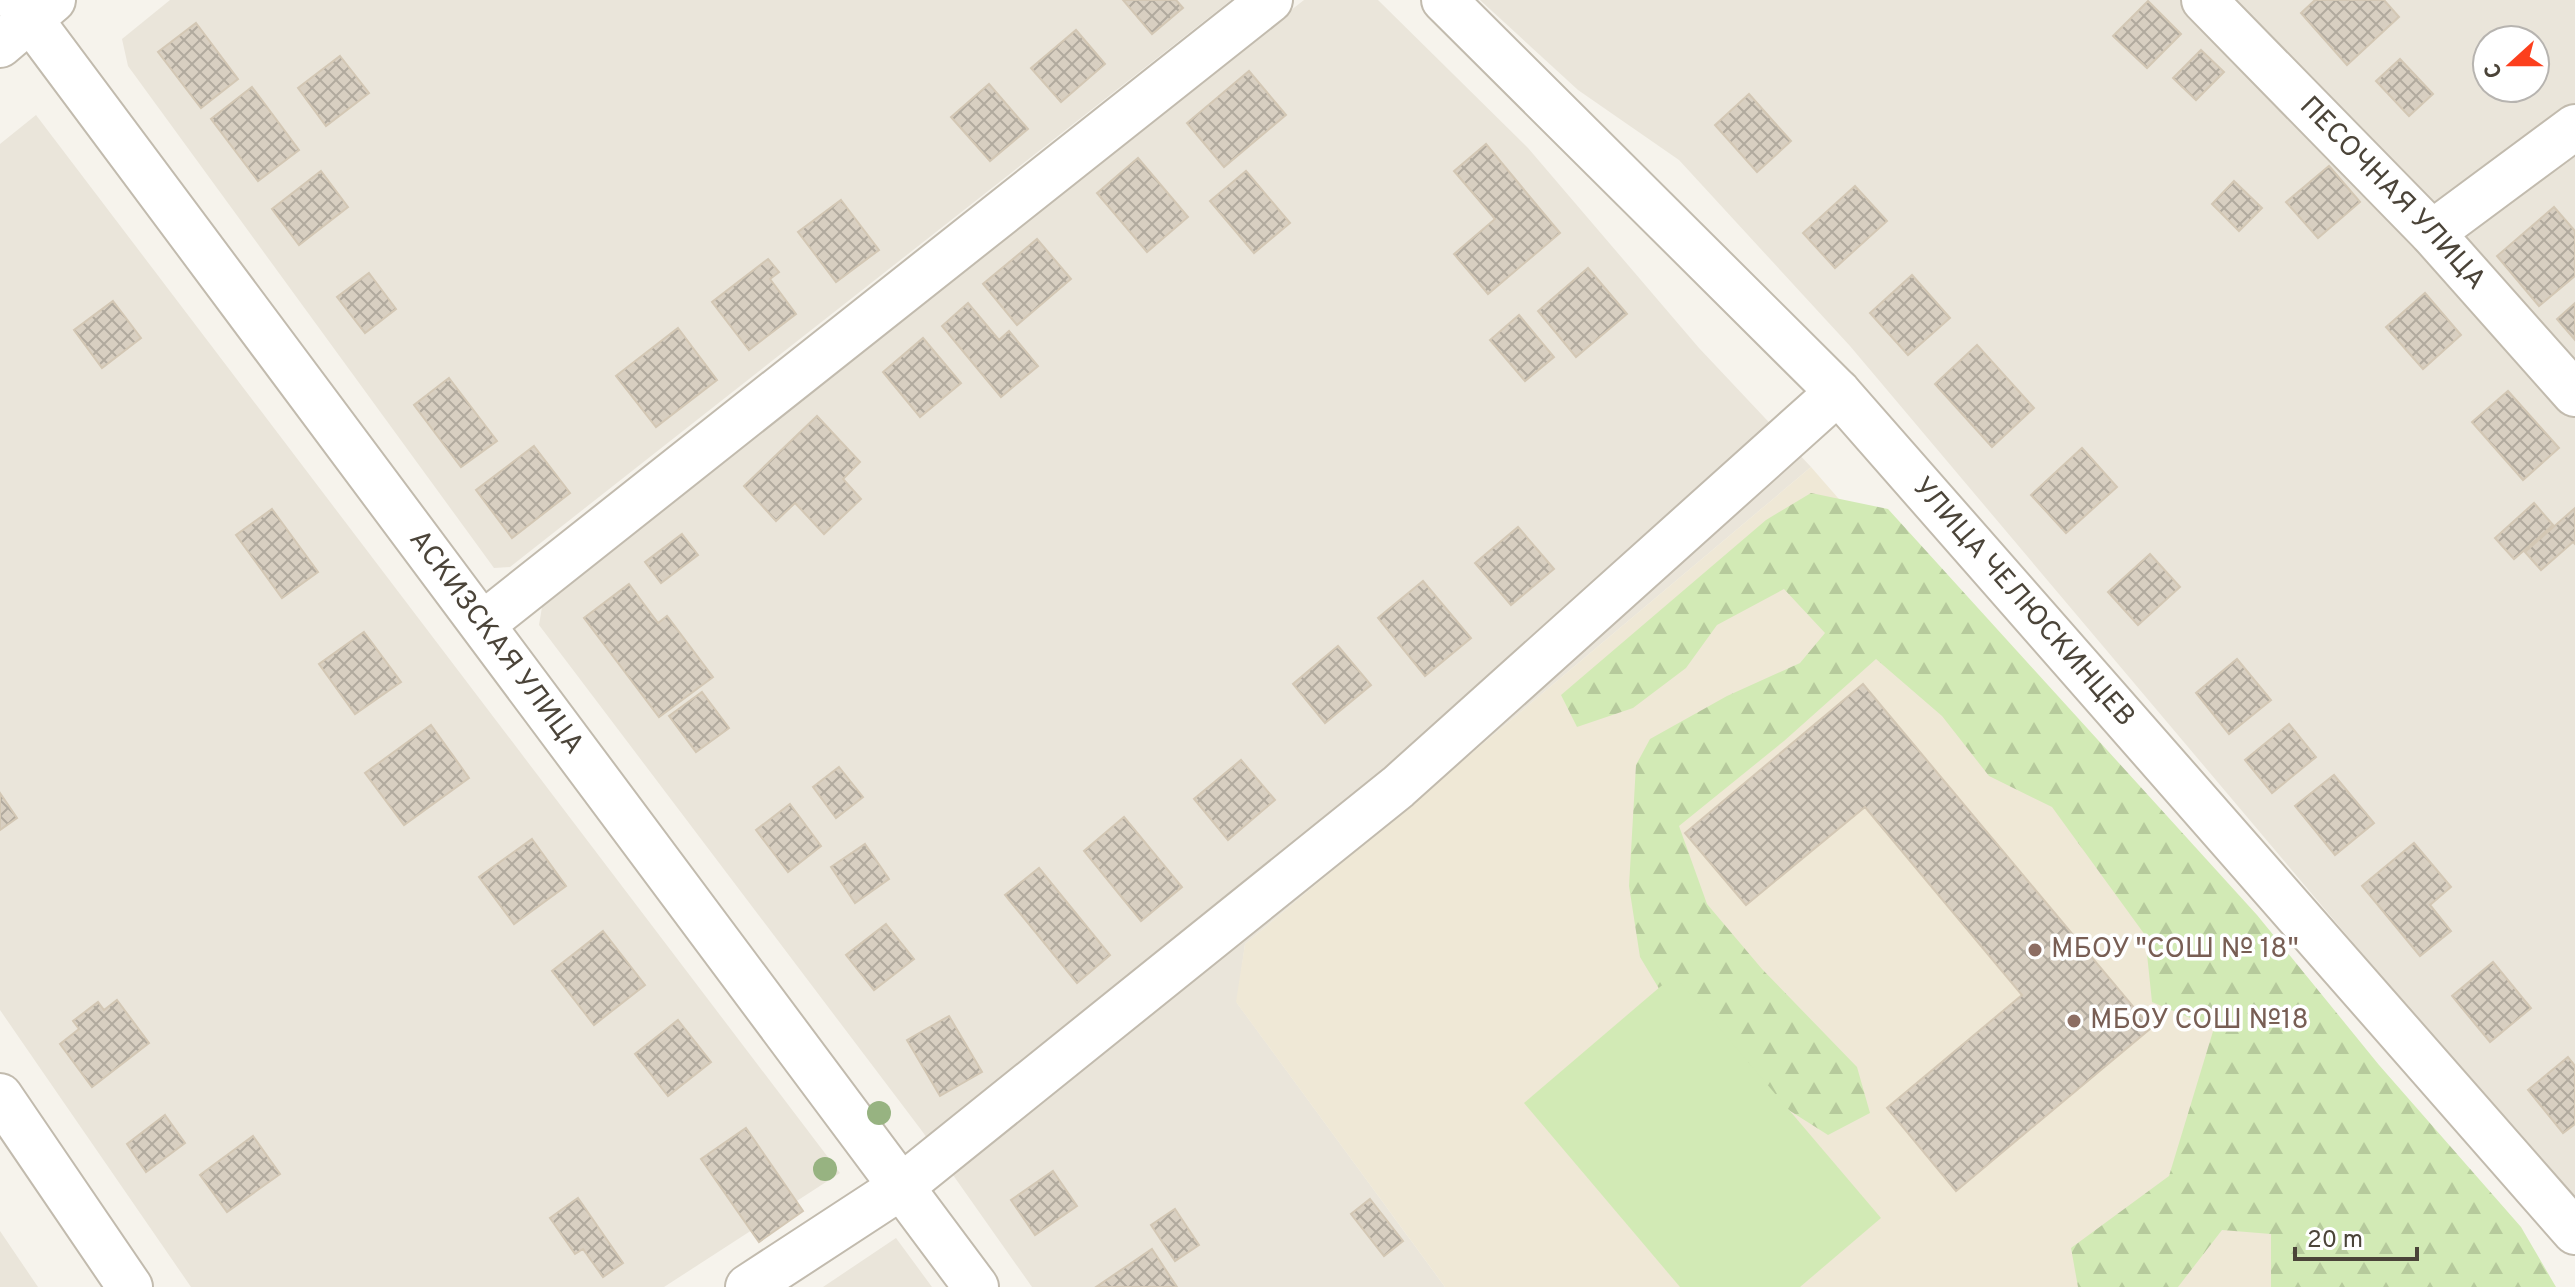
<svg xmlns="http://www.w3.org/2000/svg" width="2575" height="1287" font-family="Overpass,sans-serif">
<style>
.residential{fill:#eae5da;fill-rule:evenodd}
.education{fill:#efe8d6}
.forest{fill:url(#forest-firs)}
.pitch{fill:#d2eab5}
.building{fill:url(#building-cross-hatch);stroke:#d3c7b4;stroke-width:2}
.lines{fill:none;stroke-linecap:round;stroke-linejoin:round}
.minor-casing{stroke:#c2bbae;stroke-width:48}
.minor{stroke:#fff;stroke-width:44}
.tree{fill:#97b381}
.education-dot{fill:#8d6e63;stroke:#fff;stroke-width:3}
.labels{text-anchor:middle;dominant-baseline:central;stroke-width:7;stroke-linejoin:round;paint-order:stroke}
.street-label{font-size:28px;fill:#4b4439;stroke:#fff}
.education-label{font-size:28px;fill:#785e54;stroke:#fff;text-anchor:start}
</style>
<defs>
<pattern id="forest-firs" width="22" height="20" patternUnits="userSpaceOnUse" patternTransform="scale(2)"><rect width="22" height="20" fill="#d2eab5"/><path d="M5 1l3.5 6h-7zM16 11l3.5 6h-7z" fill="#b6ca9c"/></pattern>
<pattern id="building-cross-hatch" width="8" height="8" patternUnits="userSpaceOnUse" patternTransform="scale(2)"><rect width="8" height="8" fill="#d8cfc1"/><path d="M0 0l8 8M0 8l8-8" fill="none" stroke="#b1aa9e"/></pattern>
</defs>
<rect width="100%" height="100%" fill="#f6f3ec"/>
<path class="residential" d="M170,0H1231L510,567L494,568L128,66L122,39Z
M1304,0H1378L1528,148L1699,348L1811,467L1245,944L1237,1003L1445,1287H1032L922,1131L539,625L544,595Z
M1480,0H2575V1206L1850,346L1679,160L1578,90ZM2487,40H2535V88H2487Z
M36,115L840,1173L664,1287H191L0,1010V144Z
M0,1231L38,1287H0Z
M896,1238L932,1287H823Z"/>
<path class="education" d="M1811,467L2525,1286L2523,1287H1445L1236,1002L1245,944Z"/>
<path class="forest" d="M1811,493L1888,509L2257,915L2379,1065L2521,1227L2556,1287H2271V1234L2222,1230L2178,1287H2078L2071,1248L2169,1176L2214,1028L2152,1002L2145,935L2052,807L1989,776L1942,716L1876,659L1784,741L1679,826L1707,904L1762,969L1857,1067L1870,1113L1828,1135L1751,1086L1685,1032L1640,957L1629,886L1636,765L1650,739L1727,696L1800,663L1825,633L1784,589L1717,625L1686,668L1633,708L1577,727L1561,695L1766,520Z"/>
<path class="pitch" d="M1674,975L1881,1218L1800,1287H1680L1524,1103Z"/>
<path class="building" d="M1123,0H1176L1183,8L1152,34Z
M2315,0H2384L2399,17L2347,65L2301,13Z
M2148,1L2181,34L2147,68L2113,36Z
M196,23L238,79L201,108L158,52Z
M1076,30L1105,64L1061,102L1031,68Z
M2201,50L2224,72L2196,100L2173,78Z
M340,56L369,93L326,126L298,88Z
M2400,59L2433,94L2409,116L2376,81Z
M1249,71L1286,115L1224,167L1187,123Z
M989,84L1028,129L990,161L951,117Z
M252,87L299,150L258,181L211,119Z
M1749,94L1791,141L1757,172L1715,125Z
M1486,144L1560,233L1488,294L1454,254L1495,219L1454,171Z
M1138,158L1188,217L1147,252L1097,193Z
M2329,166L2360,202L2318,238L2286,202Z
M321,171L348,207L299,245L272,209Z
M1246,171L1290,223L1254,253L1210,201Z
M2234,181L2262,208L2239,231L2212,204Z
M1855,186L1887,221L1835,268L1803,233Z
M841,200L879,250L836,282L798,232Z
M2554,207L2575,231V276L2539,306L2497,256Z
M1037,239L1071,279L1017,325L983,284Z
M768,259L779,272L770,279L796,314L749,350L712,302Z
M1588,268L1627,314L1576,357L1538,311Z
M369,273L396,309L365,333L337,297Z
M1912,275L1950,318L1908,355L1870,313Z
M2425,293L2461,335L2423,369L2386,327Z
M113,301L141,338L102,368L74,330Z
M968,303L999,340L1009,331L1038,366L1001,397L942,326Z
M2575,303V340L2557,319Z
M1519,315L1554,357L1525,381L1490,340Z
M678,328L717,380L656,427L616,376Z
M923,338L961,383L920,417L883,372Z
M1977,345L2034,408L1992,447L1935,384Z
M449,378L497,441L461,467L414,405Z
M2508,391L2559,448L2523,480L2472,422Z
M817,416L860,462L843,479L861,499L824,534L795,503L776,521L744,486Z
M534,446L570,493L512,538L476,490Z
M2082,448L2117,487L2066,533L2031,495Z
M2534,503L2553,525L2514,559L2495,538Z
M2575,508V544L2573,542L2541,570L2525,552Z
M272,509L318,572L282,598L236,535Z
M1518,527L1554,569L1511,605L1475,563Z
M682,534L698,555L661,583L645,562Z
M2150,554L2180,587L2138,625L2108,592Z
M1423,581L1471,638L1425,676L1378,618Z
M629,584L658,623L667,616L713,677L659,717L584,618Z
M364,632L401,682L355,714L319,664Z
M1338,646L1371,685L1325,723L1293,684Z
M2237,659L2271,700L2229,734L2196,693Z
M1863,684L2151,1028L1956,1191L1887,1108L2022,995L1865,807L1746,905L1685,833Z
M702,692L729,728L696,752L669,716Z
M2289,724L2316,757L2272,793L2245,760Z
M431,725L469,778L404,825L365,773Z
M1241,760L1275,800L1228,840L1194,799Z
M839,767L863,797L836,818L813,787Z
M2334,775L2374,823L2335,855L2295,806Z
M0,793L17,818L0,830Z
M790,804L821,846L788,872L756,830Z
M1124,817L1182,887L1141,921L1084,851Z
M532,839L566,886L514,924L479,877Z
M2414,843L2451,887L2430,905L2451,931L2420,956L2362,886Z
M865,844L889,879L855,903L831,867Z
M1039,868L1110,955L1077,983L1005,895Z
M886,924L914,959L874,990L846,955Z
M603,931L645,985L594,1025L552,971Z
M2493,962L2531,1008L2490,1042L2452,996Z
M117,1000L149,1043L92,1087L60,1044L79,1029L73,1021L98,1002L104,1010Z
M949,1016L982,1072L940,1096L907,1040Z
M678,1020L711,1062L668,1096L635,1054Z
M2568,1057L2575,1066V1124L2563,1133L2528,1090Z
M165,1115L185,1143L146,1172L127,1144Z
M746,1128L803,1211L759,1242L701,1159Z
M253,1136L280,1174L227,1212L200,1175Z
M1053,1171L1077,1206L1035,1235L1011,1200Z
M578,1198L623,1263L603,1277L583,1249L575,1254L550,1218Z
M1370,1199L1403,1241L1384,1256L1351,1214Z
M1175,1209L1199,1245L1175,1261L1151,1225Z
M1152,1249L1177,1287H1096Z"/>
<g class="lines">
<g class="minor-casing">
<g id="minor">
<path id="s1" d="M16,0L976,1287"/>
<path id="s2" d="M1444,0L1838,392L2575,1232"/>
<path id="s3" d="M2204,0L2432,233L2575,394"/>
<path d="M0,45L53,0"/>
<path d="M2432,233L2575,127"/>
<path d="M483,624L1270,0"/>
<path d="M0,1096L130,1287"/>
<path d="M748,1287L901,1187L1398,787L1838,392"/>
</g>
</g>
<use href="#minor" class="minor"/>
</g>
<g class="tree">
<circle cx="879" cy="1113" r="12"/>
<circle cx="825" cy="1169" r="12"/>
</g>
<g class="education-dot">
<circle cx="2035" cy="950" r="8"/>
<circle cx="2074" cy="1021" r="8"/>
</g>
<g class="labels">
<g class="street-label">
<text stroke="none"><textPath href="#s3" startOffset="270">ПЕСОЧНАЯ УЛИЦА</textPath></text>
<text stroke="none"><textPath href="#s2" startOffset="836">УЛИЦА ЧЕЛЮСКИНЦЕВ</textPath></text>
<text stroke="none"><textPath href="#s1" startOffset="802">АСКИЗСКАЯ УЛИЦА</textPath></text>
</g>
<g class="education-label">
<text x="2051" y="950">МБОУ "СОШ № 18"</text>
<text x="2090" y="1021">МБОУ СОШ №18</text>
</g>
</g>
<g transform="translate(2511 64) rotate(249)"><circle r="38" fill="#ffffff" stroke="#b7b4b0" stroke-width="2"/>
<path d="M0-6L14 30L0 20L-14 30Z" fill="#fc3f1d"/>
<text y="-12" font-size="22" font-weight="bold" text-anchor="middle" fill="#4b4439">С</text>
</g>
<path d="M2295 1247v12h122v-12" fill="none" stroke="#4b4439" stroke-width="4"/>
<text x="2307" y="1247" font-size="24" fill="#4b4439" stroke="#ffffff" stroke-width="6" paint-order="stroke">20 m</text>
</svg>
